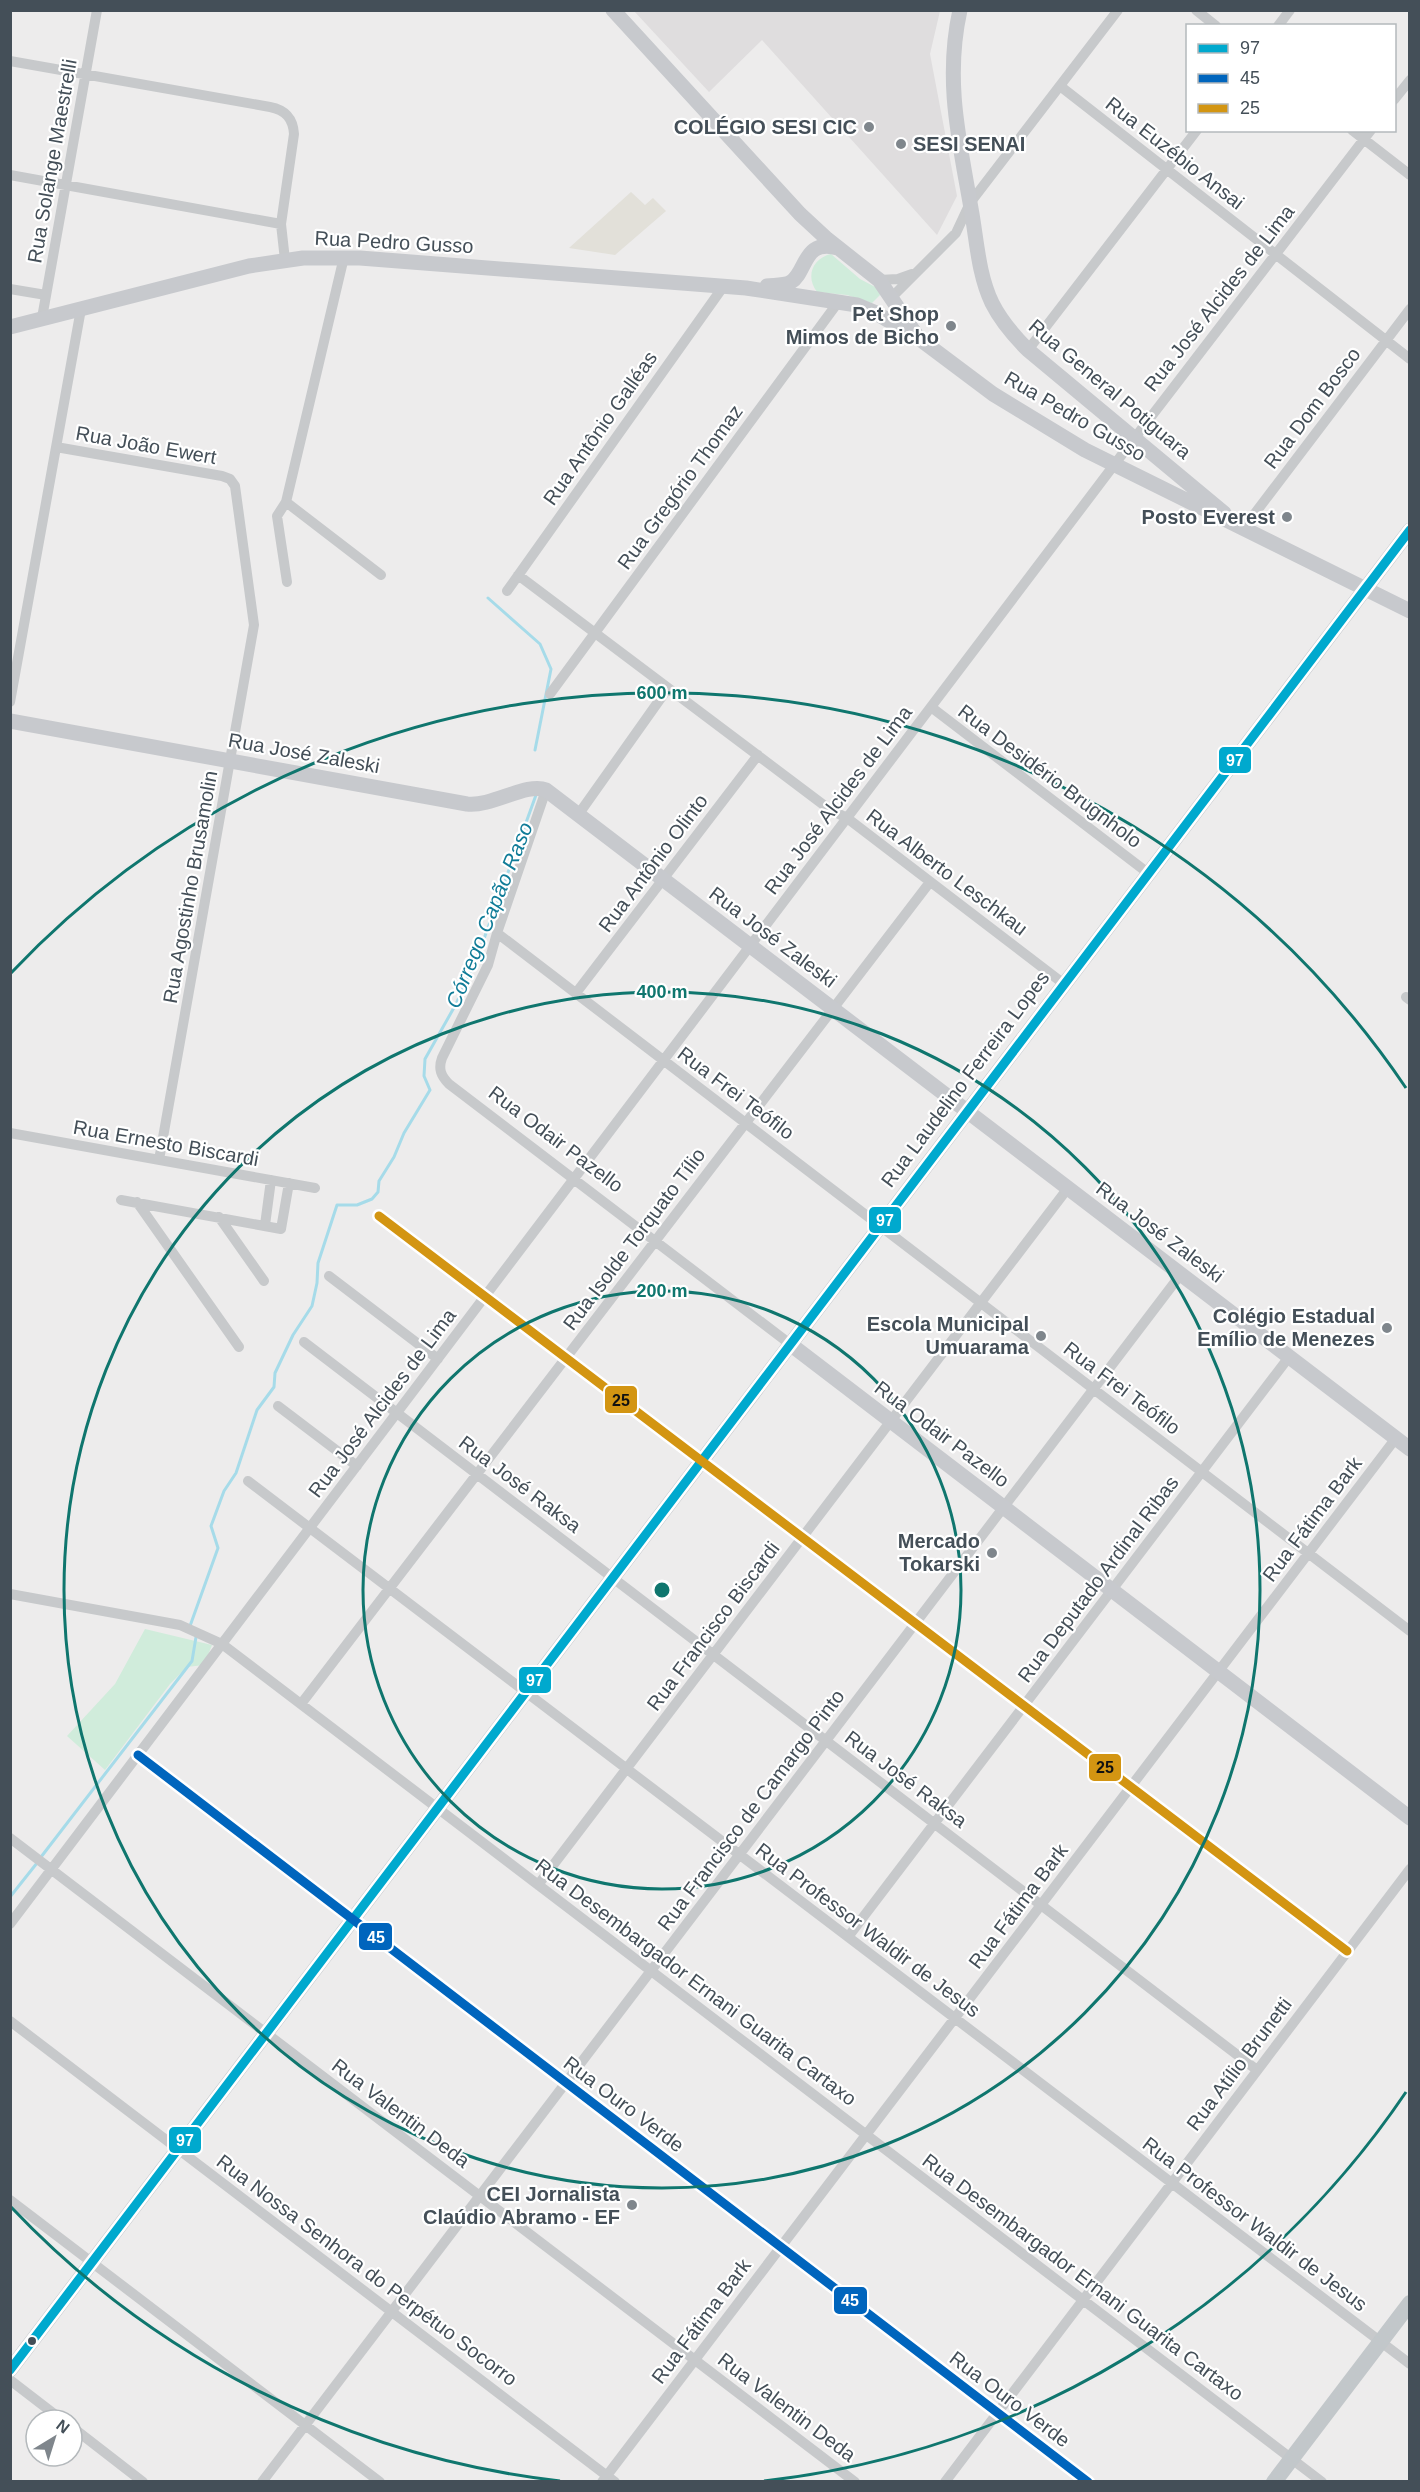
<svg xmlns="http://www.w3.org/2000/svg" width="1420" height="2492" font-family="Helvetica,sans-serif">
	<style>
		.commercial { fill: #e2e0d9 }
		.education { fill: #dfddde }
		.green { fill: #d0ecdb }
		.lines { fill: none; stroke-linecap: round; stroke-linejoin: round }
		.stream { stroke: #a6dbe9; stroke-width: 3 }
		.street { stroke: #c7c9cb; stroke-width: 10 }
		.secondary { stroke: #c7c9cd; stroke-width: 15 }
		.primary { stroke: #c2c7ca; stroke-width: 16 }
		.bus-1-casing { stroke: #fff; stroke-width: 14 }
		.bus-2-casing { stroke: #fff; stroke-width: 14 }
		.bus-3-casing { stroke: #fff; stroke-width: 14 }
		.bus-1 { stroke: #00a9ce; stroke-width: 9 }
		.bus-2 { stroke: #0065bd; stroke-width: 9 }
		.bus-3 { stroke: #d39512; stroke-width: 9 }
		.ring { fill: none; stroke: #0f766e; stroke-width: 3 }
		.poi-dot { fill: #7f868c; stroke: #fff; stroke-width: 2 }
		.bus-dot { fill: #444f58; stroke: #fff; stroke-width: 2 }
		.labels { text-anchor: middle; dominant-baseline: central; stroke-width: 4.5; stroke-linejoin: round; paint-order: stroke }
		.poi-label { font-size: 20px; font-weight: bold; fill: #444f58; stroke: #fff; text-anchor: end }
		.street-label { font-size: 20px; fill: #444f58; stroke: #fff }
		.water-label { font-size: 21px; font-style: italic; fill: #107c98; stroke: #fff }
		.centre { fill: #0f766e; stroke: #fff; stroke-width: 3 }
		.ring-label { font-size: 18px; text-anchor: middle; font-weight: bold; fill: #0f766e; stroke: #fff; stroke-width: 4.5; stroke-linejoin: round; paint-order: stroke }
		.line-badge { stroke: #fff; stroke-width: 2 }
		.badge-label { font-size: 16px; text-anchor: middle; font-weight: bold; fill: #fff }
		.pale-badge-label { font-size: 16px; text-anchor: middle; font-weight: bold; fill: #111 }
	</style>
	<rect width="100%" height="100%" fill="#edecec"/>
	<path class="commercial" d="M631,192L645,205L653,198L666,211L615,255L569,248Z"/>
	<path class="education" d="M634,11H940L930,54L957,196L937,235L762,40L709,92Z"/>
	<path class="green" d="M831,254L860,279L879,289L880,295L872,303L847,295L817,292C805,276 813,258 831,254Z
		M145,1629L212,1645L204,1665L187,1667L170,1684L105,1770L67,1736L115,1684Z"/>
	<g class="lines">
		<path class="stream" d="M488,598L540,644L551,669L535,750
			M190,1626L218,1548L211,1526L224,1491L236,1473L257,1410L274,1387L275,1373L293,1335L312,1306L317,1283L318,1263L337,1205H357L372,1199L378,1192L379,1181L394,1157L404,1133L430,1090L424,1076L425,1059L456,1004L481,947L536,795
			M41,1857L192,1661L196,1637
			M10,1897L37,1863"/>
		<path class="street" d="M1196,10L1216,26
			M1278,26L1290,10
			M10,61L270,107C286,110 293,119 294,134L281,224L285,260
			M1060,86L1410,359
			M1394,100L1410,80
			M1352,130L1410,175
			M10,175L281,224
			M879,280L898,279L912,274
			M10,289L46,295
			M891,298L956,233L970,203L1118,10
			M42,318L97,10
			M1028,350L1197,130
			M56,447L222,476L230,479L235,486L254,625L159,1160
			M286,502L381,575
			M1243,529L1410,309
			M518,575L829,809L847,818L1064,984
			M287,582L277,516L286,502L344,257
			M507,591L723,287
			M550,694L839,301
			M10,702L81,309
			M931,707L1148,873
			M546,790L497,933L488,965L442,1058C438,1069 441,1076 449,1084L790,1344
			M578,815L668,688
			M497,933L1410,1631
			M576,993L758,755
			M1406,997L1410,1000
			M10,1133L315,1188
			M121,1200L281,1229L289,1183
			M137,1202L239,1347
			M379,1216L1347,1951
			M219,1217L264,1281
			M265,1225L271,1180
			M329,1276L438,1359
			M304,1342L1257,2070
			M278,1406L357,1466
			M248,1481L1410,2364
			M10,1594L180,1625L222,1644L1322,2482
			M301,1704L930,882
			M138,1755L1088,2482
			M10,1838L855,2482
			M538,1885L1068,1188
			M10,1924L1114,465L1371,130
			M848,1937L1289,1357
			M10,2021L615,2482
			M10,2200L380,2482
			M10,2380L62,2420
			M72,2427L143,2482
			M262,2482L1181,1274
			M602,2482L1396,1438
			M945,2482L1410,1869"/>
		<path class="secondary" d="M613,10L800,214L827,239L879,280L917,336
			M960,10C944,82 960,143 972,214C977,244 979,276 992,303C1001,321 1014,336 1028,350L1224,513
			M767,286C774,285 784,286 791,282C807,272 803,238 838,248
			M10,327L249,266L303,258H360L746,288L857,305L876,313L921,340L993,394L1085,450L1410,611
			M10,721L467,804C492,807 527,782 546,790L1410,1449
			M790,1344L1410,1818
			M10,2370L1410,530"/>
		<path class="primary" d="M1274,2482L1410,2303"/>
		<g class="bus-1-casing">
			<path id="bus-1" d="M10,2370L1410,530"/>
		</g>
		<g class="bus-2-casing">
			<path id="bus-2" d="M138,1755L1088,2482"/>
		</g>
		<g class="bus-3-casing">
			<path id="bus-3" d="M379,1216L1347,1951"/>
		</g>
		<use href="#bus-1" class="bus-1"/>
		<use href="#bus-2" class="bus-2"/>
		<use href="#bus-3" class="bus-3"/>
	</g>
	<g class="ring">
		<circle cx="662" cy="1590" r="299"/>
		<circle cx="662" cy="1590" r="598"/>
		<path d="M1406 2092A897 897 0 0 1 764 2481M560 2481A897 897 0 0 1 11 2207M11 973A897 897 0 0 1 1406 1088"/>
	</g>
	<g class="poi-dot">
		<circle cx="869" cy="127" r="6"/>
		<circle cx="901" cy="144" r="6"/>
		<circle cx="951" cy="326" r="6"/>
		<circle cx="1287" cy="517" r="6"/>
		<circle cx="1387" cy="1328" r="6"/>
		<circle cx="1041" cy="1336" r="6"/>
		<circle cx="992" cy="1553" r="6"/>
		<circle cx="632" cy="2205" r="6"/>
	</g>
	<circle class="bus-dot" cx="32" cy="2341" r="5"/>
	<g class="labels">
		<g class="poi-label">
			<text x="857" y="127">COLÉGIO SESI CIC</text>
			<text x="913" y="144" text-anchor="start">SESI SENAI</text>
			<text x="939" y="314">Pet Shop<tspan x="939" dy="23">Mimos de Bicho</tspan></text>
			<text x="1275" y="517">Posto Everest</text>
			<text x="1375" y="1316">Colégio Estadual<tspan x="1375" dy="23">Emílio de Menezes</tspan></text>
			<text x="1029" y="1324">Escola Municipal<tspan x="1029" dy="23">Umuarama</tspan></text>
			<text x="980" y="1541">Mercado<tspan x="980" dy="23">Tokarski</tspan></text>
			<text x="620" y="2194">CEI Jornalista<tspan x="620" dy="23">Claúdio Abramo - EF</tspan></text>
		</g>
		<g class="street-label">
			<text transform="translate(1175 153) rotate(38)">Rua Euzébio Ansai</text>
			<text transform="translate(52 161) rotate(-80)">Rua Solange Maestrelli</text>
			<text transform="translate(394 242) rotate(3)">Rua Pedro Gusso</text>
			<text transform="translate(1219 298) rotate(-52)">Rua José Alcides de Lima</text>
			<text transform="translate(1110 389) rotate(40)">Rua General Potiguara</text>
			<text transform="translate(1312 408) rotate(-53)">Rua Dom Bosco</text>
			<text transform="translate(1075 416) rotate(30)">Rua Pedro Gusso</text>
			<text transform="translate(600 428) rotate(-55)">Rua Antônio Galléas</text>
			<text transform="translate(146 445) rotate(10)">Rua João Ewert</text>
			<text transform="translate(680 487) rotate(-54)">Rua Gregório Thomaz</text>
			<text transform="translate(304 753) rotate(10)">Rua José Zaleski</text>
			<text transform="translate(1050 776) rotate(37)">Rua Desidério Brugnholo</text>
			<text transform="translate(838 800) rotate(-53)">Rua José Alcides de Lima</text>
			<text transform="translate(653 863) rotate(-53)">Rua Antônio Olinto</text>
			<text transform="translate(947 872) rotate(37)">Rua Alberto Leschkau</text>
			<text transform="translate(190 887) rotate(-80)">Rua Agostinho Brusamolin</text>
			<text transform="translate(773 937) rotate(37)">Rua José Zaleski</text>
			<text transform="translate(965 1079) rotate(-53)">Rua Laudelino Ferreira Lopes</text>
			<text transform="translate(736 1093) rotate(37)">Rua Frei Teófilo</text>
			<text transform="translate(556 1139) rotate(37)">Rua Odair Pazello</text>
			<text transform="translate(166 1143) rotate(10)">Rua Ernesto Biscardi</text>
			<text transform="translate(1160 1232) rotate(37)">Rua José Zaleski</text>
			<text transform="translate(634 1239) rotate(-53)">Rua Isolde Torquato Tílio</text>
			<text transform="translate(1122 1388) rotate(37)">Rua Frei Teófilo</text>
			<text transform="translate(382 1403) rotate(-53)">Rua José Alcides de Lima</text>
			<text transform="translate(942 1434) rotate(37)">Rua Odair Pazello</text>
			<text transform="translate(520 1484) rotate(37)">Rua José Raksa</text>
			<text transform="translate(1312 1519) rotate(-53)">Rua Fátima Bark</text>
			<text transform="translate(1098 1579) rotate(-53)">Rua Deputado Ardinal Ribas</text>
			<text transform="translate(713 1626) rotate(-53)">Rua Francisco Biscardi</text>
			<text transform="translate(906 1779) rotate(37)">Rua José Raksa</text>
			<text transform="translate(751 1810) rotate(-53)">Rua Francisco de Camargo Pinto</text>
			<text transform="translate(1018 1906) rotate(-53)">Rua Fátima Bark</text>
			<text transform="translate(868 1930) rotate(37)">Rua Professor Waldir de Jesus</text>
			<text transform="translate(696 1982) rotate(37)">Rua Desembargador Ernani Guarita Cartaxo</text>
			<text transform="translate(1239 2064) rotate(-53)">Rua Atílio Brunetti</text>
			<text transform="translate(624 2104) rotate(37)">Rua Ouro Verde</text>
			<text transform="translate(401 2113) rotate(37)">Rua Valentin Deda</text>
			<text transform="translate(1255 2224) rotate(37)">Rua Professor Waldir de Jesus</text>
			<text transform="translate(367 2270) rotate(37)">Rua Nossa Senhora do Perpétuo Socorro</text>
			<text transform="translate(1083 2277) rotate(37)">Rua Desembargador Ernani Guarita Cartaxo</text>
			<text transform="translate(701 2321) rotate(-53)">Rua Fátima Bark</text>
			<text transform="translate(1010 2399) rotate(37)">Rua Ouro Verde</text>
			<text transform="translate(787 2407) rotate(37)">Rua Valentin Deda</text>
		</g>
		<g class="water-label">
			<text transform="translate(489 915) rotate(-68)">Córrego Capão Raso</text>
		</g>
	</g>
	<circle cx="662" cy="1590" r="9" class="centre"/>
	<g class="ring-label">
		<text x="662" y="699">600 m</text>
		<text x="662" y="998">400 m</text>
		<text x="662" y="1297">200 m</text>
	</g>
	<g class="line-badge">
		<rect x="1218" y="746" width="34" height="28" rx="6" fill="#00a9ce"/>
		<rect x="868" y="1206" width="34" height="28" rx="6" fill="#00a9ce"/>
		<rect x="604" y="1385" width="34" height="29" rx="6" fill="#d39512"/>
		<rect x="518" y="1666" width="34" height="28" rx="6" fill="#00a9ce"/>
		<rect x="1088" y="1753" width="34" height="29" rx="6" fill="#d39512"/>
		<rect x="358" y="1922" width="35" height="29" rx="6" fill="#0065bd"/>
		<rect x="168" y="2126" width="34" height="28" rx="6" fill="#00a9ce"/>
		<rect x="833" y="2286" width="35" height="29" rx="6" fill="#0065bd"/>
	</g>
	<g class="badge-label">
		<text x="1235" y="766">97</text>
		<text x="885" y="1226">97</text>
		<text x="535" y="1686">97</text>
		<text x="376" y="1943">45</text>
		<text x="185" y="2146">97</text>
		<text x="850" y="2306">45</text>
	</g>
	<g class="pale-badge-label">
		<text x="621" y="1406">25</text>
		<text x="1105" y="1773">25</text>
	</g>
	<rect width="1420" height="2492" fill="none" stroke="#444f58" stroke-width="24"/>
	<rect x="1186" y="24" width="210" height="108" fill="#ffffff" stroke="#b4b9bc" stroke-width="1.5"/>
	<rect x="1198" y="44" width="30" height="9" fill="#00a9ce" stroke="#b4b9bc" stroke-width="1.5"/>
	<text x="1240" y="54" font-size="18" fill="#444f58">97</text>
	<rect x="1198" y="74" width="30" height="9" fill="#0065bd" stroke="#b4b9bc" stroke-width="1.5"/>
	<text x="1240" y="84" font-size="18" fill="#444f58">45</text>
	<rect x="1198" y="104" width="30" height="9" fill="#d39512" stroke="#b4b9bc" stroke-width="1.5"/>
	<text x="1240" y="114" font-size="18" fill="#444f58">25</text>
	<g transform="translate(54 2438) rotate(38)"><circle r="28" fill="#ffffff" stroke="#b4b9bc" stroke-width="1.5"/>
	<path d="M0-4.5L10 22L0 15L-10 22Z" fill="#7f868c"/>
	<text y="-9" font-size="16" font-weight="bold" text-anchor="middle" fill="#444f58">N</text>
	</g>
</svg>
